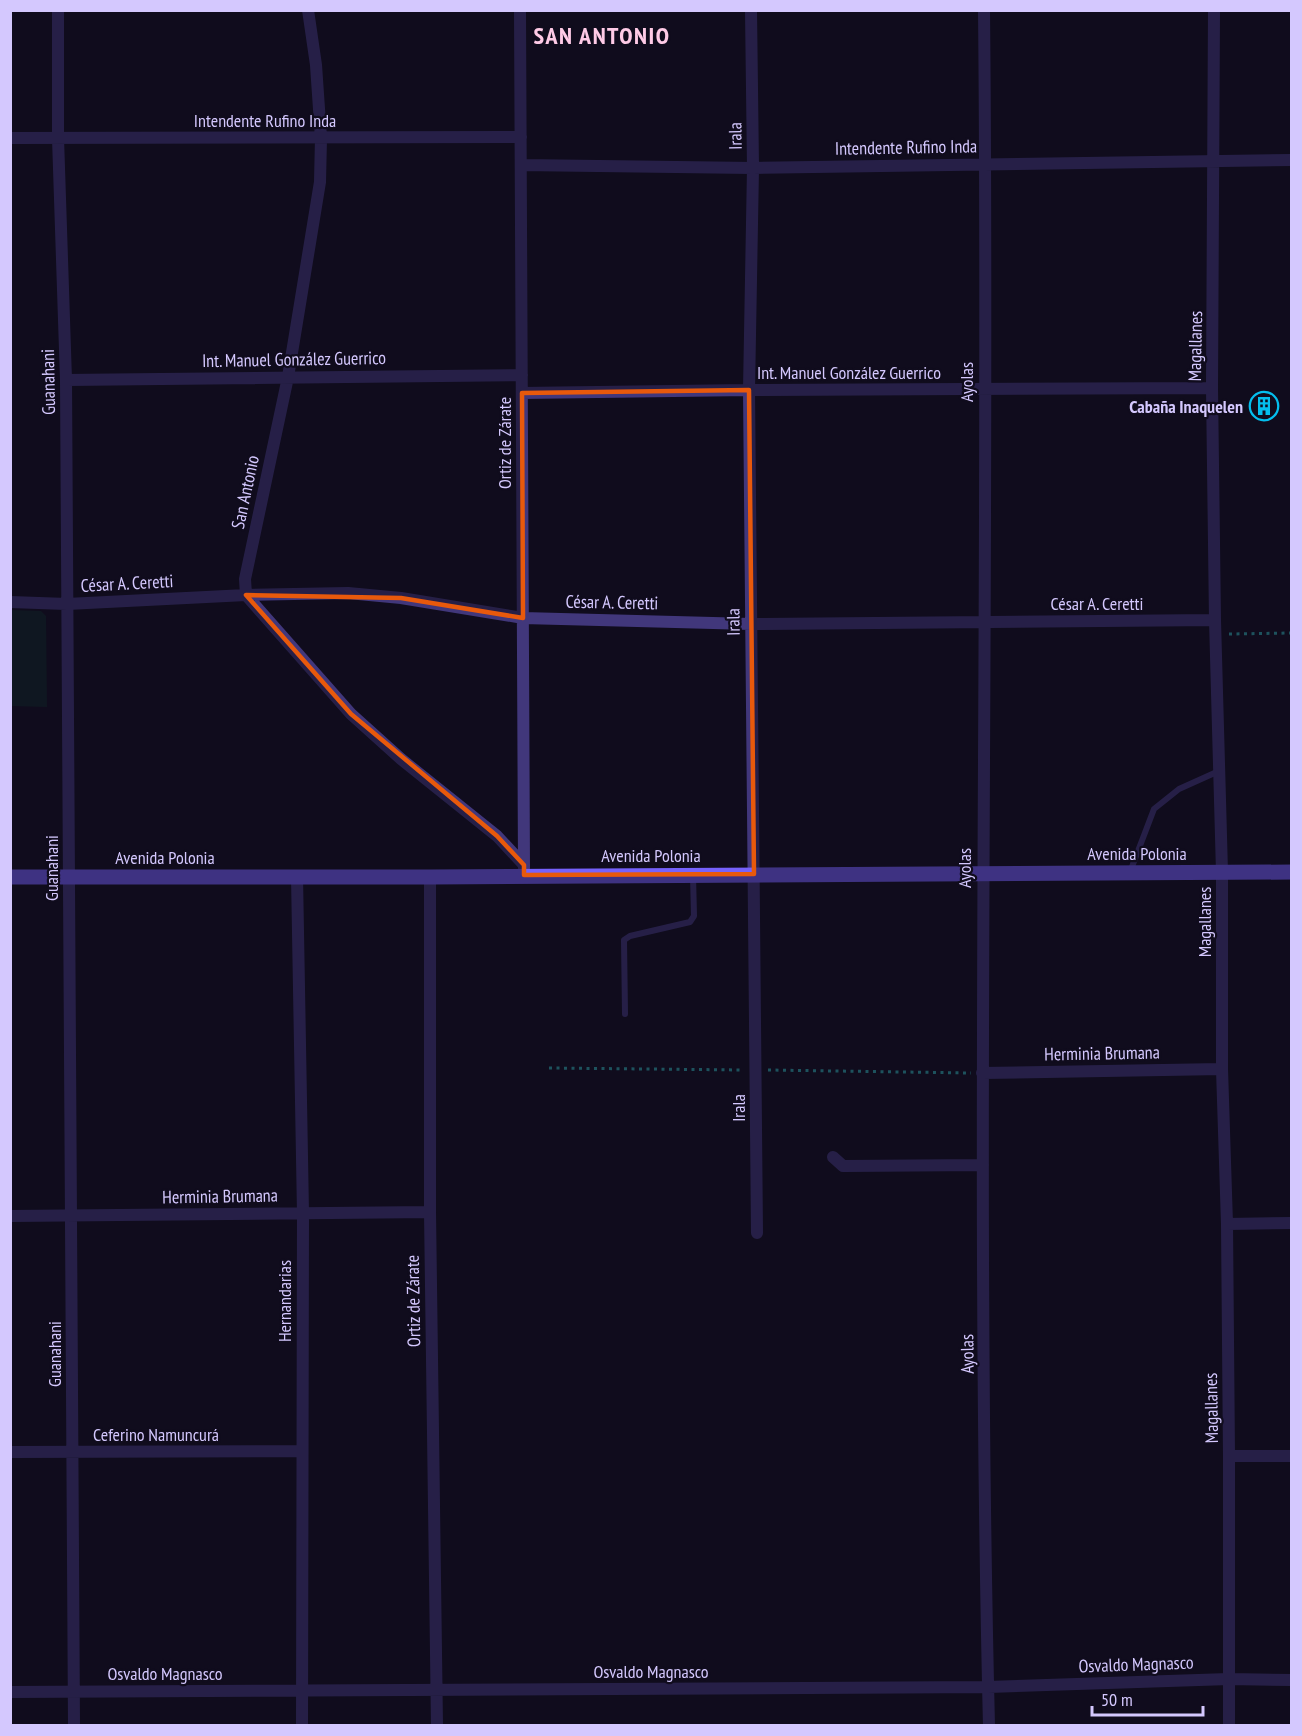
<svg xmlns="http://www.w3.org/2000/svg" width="1302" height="1736" font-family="'PT Sans Narrow',sans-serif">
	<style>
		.green { fill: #0f2526 }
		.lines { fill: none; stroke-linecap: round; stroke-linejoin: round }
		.path { stroke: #2ea6ac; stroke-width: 3; stroke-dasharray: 3 4.5; stroke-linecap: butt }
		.lane { stroke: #41377b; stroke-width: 6 }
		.street { stroke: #41377b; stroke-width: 12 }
		.secondary { stroke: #7661fc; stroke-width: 15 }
		.marked { fill: none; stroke: #e8590c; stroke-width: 4.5; stroke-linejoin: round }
		.labels { text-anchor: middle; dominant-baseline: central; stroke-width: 4.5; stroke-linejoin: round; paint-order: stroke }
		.street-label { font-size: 18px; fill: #d4c8fe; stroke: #100c1d }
		.poi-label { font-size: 18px; font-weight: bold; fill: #d4c8fe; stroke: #100c1d; text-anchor: end }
		.district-label { font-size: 24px; font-weight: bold; letter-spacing: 1.5px; fill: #fecae6; stroke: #100c1d }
	</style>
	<rect width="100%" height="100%" fill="#100c1d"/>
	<path class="green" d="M11,610L41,611L46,616L47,707L11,706Z"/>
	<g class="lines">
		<path class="path" d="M1229,634L1292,633
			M549,1068L743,1070
			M768,1070L971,1073"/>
		<path class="lane" d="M1130,872L1154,809L1179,789L1219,771
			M625,1014L624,940L630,936L690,922L694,916L693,875"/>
		<path class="street" d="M58,10V138L66,380L74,1726
			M308,10L316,65L321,138L320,182L288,377L245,579L246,595L351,714L401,759L497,836L524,865
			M520,10L524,868
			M751,10L753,168L749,390L757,1233
			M984,10C990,582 975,1154 989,1726
			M1214,10L1212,388L1215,620L1222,872V1069L1227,1224L1229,1456V1726
			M10,138L521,137
			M521,165L753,168L1292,160
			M66,380L522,375
			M522,393L749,390L1212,388
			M10,602L67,604L246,595L348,593L401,598L523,618L751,624L1215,620
			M297,876L303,1213L302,1726
			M430,877V1212L437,1726
			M982,1073L1222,1069
			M833,1157L843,1166L983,1165
			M10,1216L430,1212
			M1227,1224L1292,1223
			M10,1452L301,1451
			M1229,1456H1292
			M10,1692L988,1687L1229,1679L1292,1680"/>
		<path class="secondary" d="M10,877H430L1292,872"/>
	</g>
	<path d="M0 0H1302V1736H0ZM749,390L754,874L524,875V865L497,836L351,714L246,595L401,598L523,618L522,393Z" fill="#100c1d" fill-opacity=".55" fill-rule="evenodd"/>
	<path class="marked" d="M749,390L754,874L524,875V865L497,836L351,714L246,595L401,598L523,618L522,393Z"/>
	<defs>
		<g id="building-ring" transform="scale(1.5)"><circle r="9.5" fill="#100c1d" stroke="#04beee" stroke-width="1.5"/><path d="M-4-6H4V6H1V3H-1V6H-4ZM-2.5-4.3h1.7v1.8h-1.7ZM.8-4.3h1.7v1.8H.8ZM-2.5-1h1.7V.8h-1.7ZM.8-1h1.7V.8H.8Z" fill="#04beee"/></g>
	</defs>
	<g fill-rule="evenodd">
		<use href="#building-ring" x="1264" y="406"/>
	</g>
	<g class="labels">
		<g class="street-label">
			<text x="265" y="120">Intendente Rufino Inda</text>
			<text transform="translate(735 136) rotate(-91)">Irala</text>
			<text transform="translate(906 147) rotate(-1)">Intendente Rufino Inda</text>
			<text transform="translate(1195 346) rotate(-89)">Magallanes</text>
			<text transform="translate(294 359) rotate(-1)">Int. Manuel González Guerrico</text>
			<text x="849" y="372">Int. Manuel González Guerrico</text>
			<text transform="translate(48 382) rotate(-91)">Guanahani</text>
			<text transform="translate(966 382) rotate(-90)">Ayolas</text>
			<text transform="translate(504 443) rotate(-90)">Ortiz de Zárate</text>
			<text transform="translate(245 492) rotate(-78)">San Antonio</text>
			<text transform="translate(127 583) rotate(-3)">César A. Ceretti</text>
			<text transform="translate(612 602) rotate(1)">César A. Ceretti</text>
			<text x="1097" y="603">César A. Ceretti</text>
			<text transform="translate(733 622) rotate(-91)">Irala</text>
			<text x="1137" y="853">Avenida Polonia</text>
			<text x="651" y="855">Avenida Polonia</text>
			<text x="165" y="857">Avenida Polonia</text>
			<text transform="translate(51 868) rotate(-90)">Guanahani</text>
			<text transform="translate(964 868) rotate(-90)">Ayolas</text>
			<text transform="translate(1204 922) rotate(-90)">Magallanes</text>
			<text transform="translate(1102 1053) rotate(-1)">Herminia Brumana</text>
			<text transform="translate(738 1108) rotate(-90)">Irala</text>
			<text transform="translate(220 1196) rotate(-1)">Herminia Brumana</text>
			<text transform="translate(284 1301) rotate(-90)">Hernandarias</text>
			<text transform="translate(413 1301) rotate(-91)">Ortiz de Zárate</text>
			<text transform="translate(54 1354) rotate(-90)">Guanahani</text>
			<text transform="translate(967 1354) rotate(-91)">Ayolas</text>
			<text transform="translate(1211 1408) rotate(-91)">Magallanes</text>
			<text x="156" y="1434">Ceferino Namuncurá</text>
			<text transform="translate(1136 1664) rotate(-2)">Osvaldo Magnasco</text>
			<text x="651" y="1671">Osvaldo Magnasco</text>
			<text x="165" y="1673">Osvaldo Magnasco</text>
		</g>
		<g class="poi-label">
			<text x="1243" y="406">Cabaña Inaquelen</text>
		</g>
		<g class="district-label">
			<text x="602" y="35">SAN ANTONIO</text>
		</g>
	</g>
	<rect width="1302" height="1736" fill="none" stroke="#d4c8fe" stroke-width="24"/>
	<path d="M1092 1706v9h111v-9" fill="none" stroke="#d4c8fe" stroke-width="3"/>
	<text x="1101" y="1706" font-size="18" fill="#d4c8fe" stroke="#100c1d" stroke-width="4.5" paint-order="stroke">50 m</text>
</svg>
